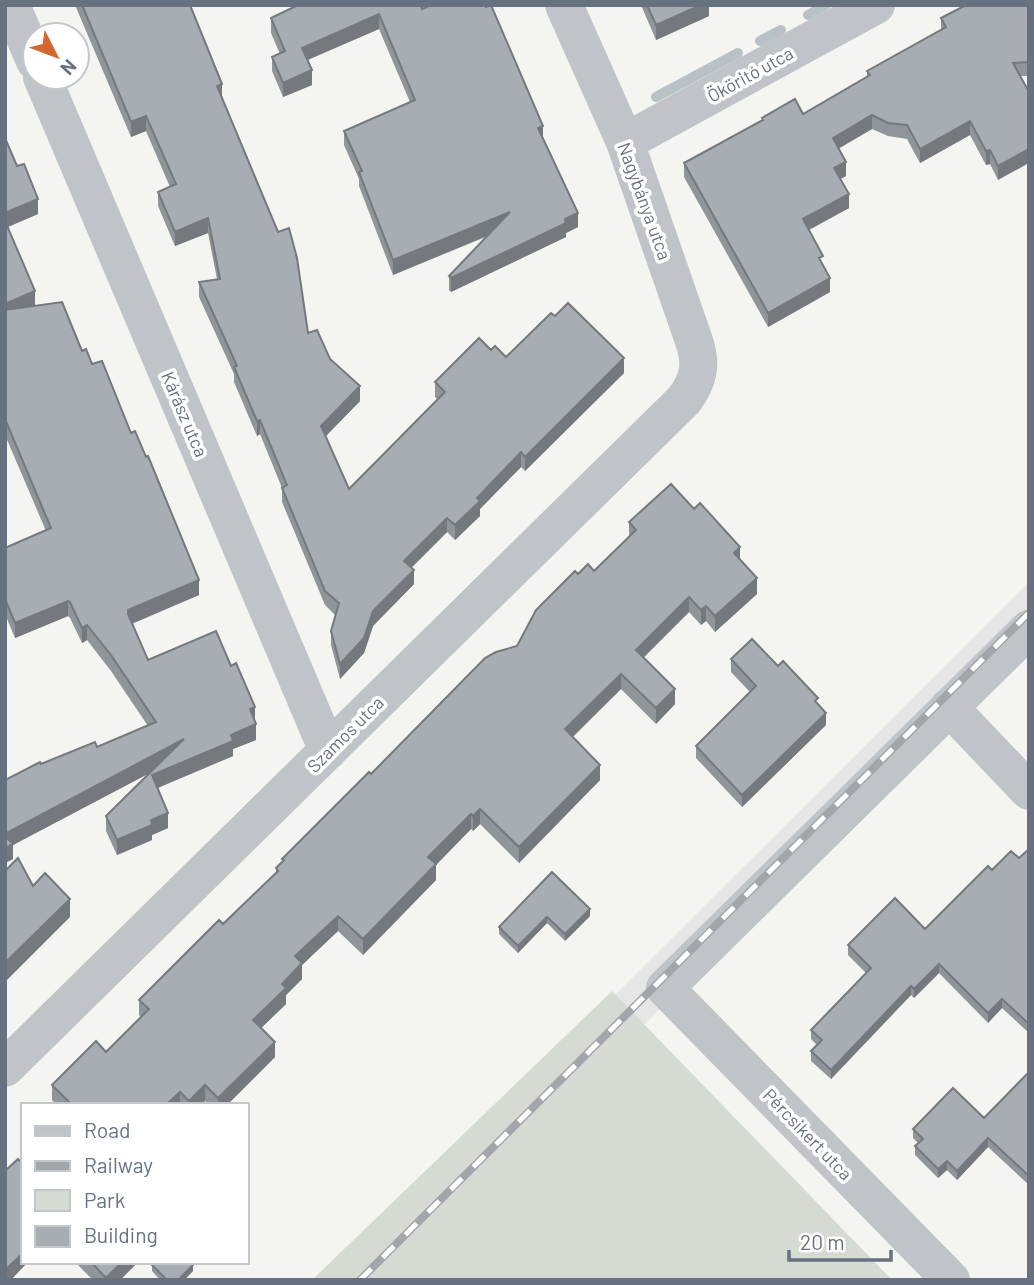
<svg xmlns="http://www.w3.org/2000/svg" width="1034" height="1285" font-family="Barlow,sans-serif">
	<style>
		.built { fill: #e5e6e5 }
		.green { fill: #d5dbd3 }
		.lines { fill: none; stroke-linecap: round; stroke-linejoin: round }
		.stream { stroke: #b8c1c6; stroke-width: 10 }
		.street { stroke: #c0c3c7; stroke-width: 38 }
		.rail-casing { stroke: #a2a6ab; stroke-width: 8 }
		.rail { stroke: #fff; stroke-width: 5; stroke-dasharray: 16; stroke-linecap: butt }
		.wall { fill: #90959a }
		.shaded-wall { fill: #75797d }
		.building { fill: #a7adb3; stroke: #75797d; stroke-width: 2 }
		.labels { text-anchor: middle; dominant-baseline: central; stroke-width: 7; stroke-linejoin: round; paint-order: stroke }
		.street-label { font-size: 18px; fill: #667280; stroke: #fff }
	</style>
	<rect width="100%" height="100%" fill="#f4f5f1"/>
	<path class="built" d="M1029,582V641L643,1026L614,996Z"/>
	<path class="green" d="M612,991L892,1280H312Z"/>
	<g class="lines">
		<path class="stream" d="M808,15L826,5
			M760,41L781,30
			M656,97L738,53"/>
		<path class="street" d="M11,5L35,61
			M42,77L328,751
			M625,142L876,5
			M949,707L1029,791
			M5,1068L684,400C699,380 702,364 694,341L625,142L564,5
			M951,1280L665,988L1029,629"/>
		<g class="rail-casing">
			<path id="rail" d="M360,1280L1029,613"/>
		</g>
		<use href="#rail" class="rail"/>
	</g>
	<path class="wall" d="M75,5H190L222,98L308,333L330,359L360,401L326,436L349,489L437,399L435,397V382L491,350L506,357L624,373L525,471L521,467L480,509V516L455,540L447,532L411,568L414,584L373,626L364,653L340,679L331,645V631L335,615L325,605L282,502V488L260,434L257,436L234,382V374L199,297V282L217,279L208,233L175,246L158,206V192L170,187L146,131L131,137Z
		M641,5H709V16L656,40Z
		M1029,5V76H1021L998,180L990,164L986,165L970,135L920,163L907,139L888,136L872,129L838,148L846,176L840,179L849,208L809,230L823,266L830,292L768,327L684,177V163L762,120V118L803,114L867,76V71L941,30V18Z
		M422,9L543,140L578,227L566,233V237L451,292L449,290V276L488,236L393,275L359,186V179L344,145V131L410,102L379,29L308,60L312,85L283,97L272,71V57L280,54L271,33V18Z
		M5,138L38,214L8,227L35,306L82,351L92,364L199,595L132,624L148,660L255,720L256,740L233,749V756L158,788L168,828L152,835V840L117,855L106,831V816L151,772L13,845V859L5,863V780L41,764L97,747L148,726L111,671L87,640L82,643L70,618L68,616L15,638L5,614V548L46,531L5,435Z
		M629,522L740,560L757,594L715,632L706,621L701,625L689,612L644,657L675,704L656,724L621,689L573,737L600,780L519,863L480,824L473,831L471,829L436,865V880L363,955L338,931L302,965V979L286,995V1004L261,1028L275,1057L227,1105H210L205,1101L201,1105H57L52,1100V1085L106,1052L141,1017L139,1015V1000L223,924L276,873V868L282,862V859L371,774L517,646L578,574L594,571L629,537Z
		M731,659L818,705L826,725L742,807L696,758V746L750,692L731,672Z
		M1029,849V1033L1002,1008L988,1023L939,973L914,998L911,995L831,1079L811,1061V1051L817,1045L811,1039V1030L866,973L848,955V945L925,929L992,870L1019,858Z
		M552,872L590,916L565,941L547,923L518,953L499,934V927Z
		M1029,1072V1185L988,1147L957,1180L947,1170L938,1178L915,1155V1146L918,1143L913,1138V1129L984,1118Z
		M75,1262H138L120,1280H93Z
		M152,1265L193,1271L184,1280H160L152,1271Z"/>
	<path class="shaded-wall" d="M701,5H709V16L656,40V25Z
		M379,14V29L302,62V48Z
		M312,70V85L283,97V83Z
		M222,84V98L217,86Z
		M872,115V129L833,152V138Z
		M146,116V131L131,137V122Z
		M970,121V135L920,163V149Z
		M543,126V141L538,128Z
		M1029,149V163L998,180V166Z
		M990,150V164L986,165V151Z
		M846,162V176L834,182V168Z
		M849,194V208L803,233V219Z
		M38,199V214L5,228V213Z
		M510,212V226L393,275V260Z
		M578,213V227L566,233V237L451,292V278Z
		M208,218V233L175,246V232Z
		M830,278V292L768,327V313Z
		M35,291V306L5,319V304Z
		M624,358V373L525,471V457Z
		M360,386V401L321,441V426Z
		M260,420V434L257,436V421Z
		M521,452V467L480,509V516L455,540V525L477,498Z
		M447,518V532L404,575V561Z
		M740,547V563L734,553Z
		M414,570V584L373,626L364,653L340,679V664L373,611Z
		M757,578V594L715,632V616Z
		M199,580V595L128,625V610Z
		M689,597V612L636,665V650Z
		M68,601V616L15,638V623Z
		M706,606V621L701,625V610Z
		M87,625V640L82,643V628Z
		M621,674V689L565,744V729Z
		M675,689V704L656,724V708Z
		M255,707V722L250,709Z
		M826,713V725L742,807V795Z
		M256,724V740L233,749V756L152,790V775L231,735Z
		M184,739V755L13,845V859L5,863V834Z
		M600,765V780L519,863V847Z
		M480,809V824L473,831V816Z
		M168,813V828L152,835V840L117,855V840L151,820Z
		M471,814V829L436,865V880L363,955V939L428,857Z
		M70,899V917L5,982V963Z
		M590,909V916L565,941V934Z
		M338,916V931L302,965V979L286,995V1004L253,1036V1020L282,984L295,956Z
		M547,917V923L518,953V946Z
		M939,964V973L914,998V989Z
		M911,986V995L831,1079V1070Z
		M1002,999V1008L988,1023V1013Z
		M275,1042V1057L227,1105H218V1098Z
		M205,1085V1101L201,1105H189V1101Z
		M180,1092V1105H166Z
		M988,1138V1147L957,1180V1171Z
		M947,1161V1170L938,1178V1169Z
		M23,1253V1262H28L11,1280H5V1270Z
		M122,1262H138L120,1280H106V1278Z
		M193,1265V1271L184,1280H178Z"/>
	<path class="building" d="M82,5H190L222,84L217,86L278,232L289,228L297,258L308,333L317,330L330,359L360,386L321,426L349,489L445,392L435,382L479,338L491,350L495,346L506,357L551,313L555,316L568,303L624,358L525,457L521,452L477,498L480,501L455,525L447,518L404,561L414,570L373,611L364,638L340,664L331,631L339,603L325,591L282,488L287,485L260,420L257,421L234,367L237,366L199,282L220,279L208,218L175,232L158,192L176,184L146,116L131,122Z
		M298,5H421L422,9L431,5H485L486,7L491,5L543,126L538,128L578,213L565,219L566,223L451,278L449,276L510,212L393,260L359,172L362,171L344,131L415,100L379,14L302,48L312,70L283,83L272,57L285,51L271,18Z
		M647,5H701L656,25Z
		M966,5H1029V62L1013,63L1029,92V149L998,166L990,150L986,151L970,121L920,149L907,125L888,123L872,115L833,138L846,162L834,168L849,194L803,219L823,256L819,258L830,278L768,313L684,163L763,120L762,118L795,99L803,114L870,75L867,71L946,27L941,18Z
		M5,138L17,166L24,164L38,199L5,213Z
		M5,221L35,291L5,304Z
		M62,302L82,351L86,349L92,364L102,361L131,433L135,431L146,457L148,456L199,580L128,610V614L148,660L216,631L231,666L236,663L255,707L250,709L256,724L231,735L233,741L152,775L168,813L151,820L152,825L117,840L106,816L184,739L5,834V780L40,762L41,764L95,742L97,747L156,722L111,655L87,625L82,628L70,602L68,601L15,623L5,599V548L51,528L5,419V310Z
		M671,484L694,509L700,503L740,547L734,553L757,578L715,616L706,606L701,610L689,597L636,650L675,689L656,708L621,674L565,729L600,765L519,847L480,809L473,816L471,814L428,857L436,864L363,939L338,916L295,956L302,963L282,984L286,988L253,1020L275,1042L218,1098L205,1085L189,1101L180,1092L166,1105H72L52,1085L96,1041L106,1052L149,1009L139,1000L219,920L223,924L278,871L276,868L284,860L282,859L369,772L371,774L485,658L496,652L517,646L536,610L575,571L578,574L588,564L594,571L636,530L629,522Z
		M752,639L778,666L783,661L818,698L815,701L826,713L742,795L696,746L756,686L731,659Z
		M5,836L13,844L5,848Z
		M1029,849V1024L1002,999L988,1013L939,964L914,989L911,986L831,1070L811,1051L822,1040L811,1030L871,968L848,945L895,898L925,929L988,866L992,870L1011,851L1019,858Z
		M18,858L33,886L45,873L70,899L5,963V871Z
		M552,872L590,909L565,934L547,917L518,946L499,927Z
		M1029,1072V1176L988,1138L957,1171L947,1161L938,1169L915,1146L923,1139L913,1129L953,1088L984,1118Z
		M18,1159L23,1164V1253L5,1270V1171Z
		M91,1262H122L106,1278Z
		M155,1262H190L193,1265L178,1280H167L152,1265Z"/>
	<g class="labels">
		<g class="street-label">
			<text transform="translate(750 74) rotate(-29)">Ököritó utca</text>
			<text transform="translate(645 201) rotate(70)">Nagybánya utca</text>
			<text transform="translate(185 414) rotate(67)">Kárász utca</text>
			<text transform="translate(345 734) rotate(-45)">Szamos utca</text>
			<text transform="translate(808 1134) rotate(46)">Pércsikert utca</text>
		</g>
	</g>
	<rect width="1034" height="1285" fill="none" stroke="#667280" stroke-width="14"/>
	<rect x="21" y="1103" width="228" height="161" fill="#ffffff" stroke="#c2c7cc" stroke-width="2"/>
	<rect x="35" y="1126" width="35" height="10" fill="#c0c3c7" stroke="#c2c7cc" stroke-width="2"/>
	<text x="84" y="1138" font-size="21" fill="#667280">Road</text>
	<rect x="35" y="1161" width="35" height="10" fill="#a2a6ab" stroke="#c2c7cc" stroke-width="2"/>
	<text x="84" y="1173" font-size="21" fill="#667280">Railway</text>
	<rect x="35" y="1190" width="35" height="21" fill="#d5dbd3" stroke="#c2c7cc" stroke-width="2"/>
	<text x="84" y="1208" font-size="21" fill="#667280">Park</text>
	<rect x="35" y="1226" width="35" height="21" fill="#a7adb3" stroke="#c2c7cc" stroke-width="2"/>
	<text x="84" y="1243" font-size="21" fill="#667280">Building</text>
	<g transform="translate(56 56) rotate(132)"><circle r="33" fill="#ffffff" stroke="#c2c7cc" stroke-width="2"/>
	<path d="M0-5L12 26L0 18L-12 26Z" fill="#d36732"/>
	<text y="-10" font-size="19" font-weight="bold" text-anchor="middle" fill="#667280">N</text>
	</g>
	<path d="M789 1250v10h102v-10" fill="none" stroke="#667280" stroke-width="3.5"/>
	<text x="800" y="1250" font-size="21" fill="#667280" stroke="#ffffff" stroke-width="5" paint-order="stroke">20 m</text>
</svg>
